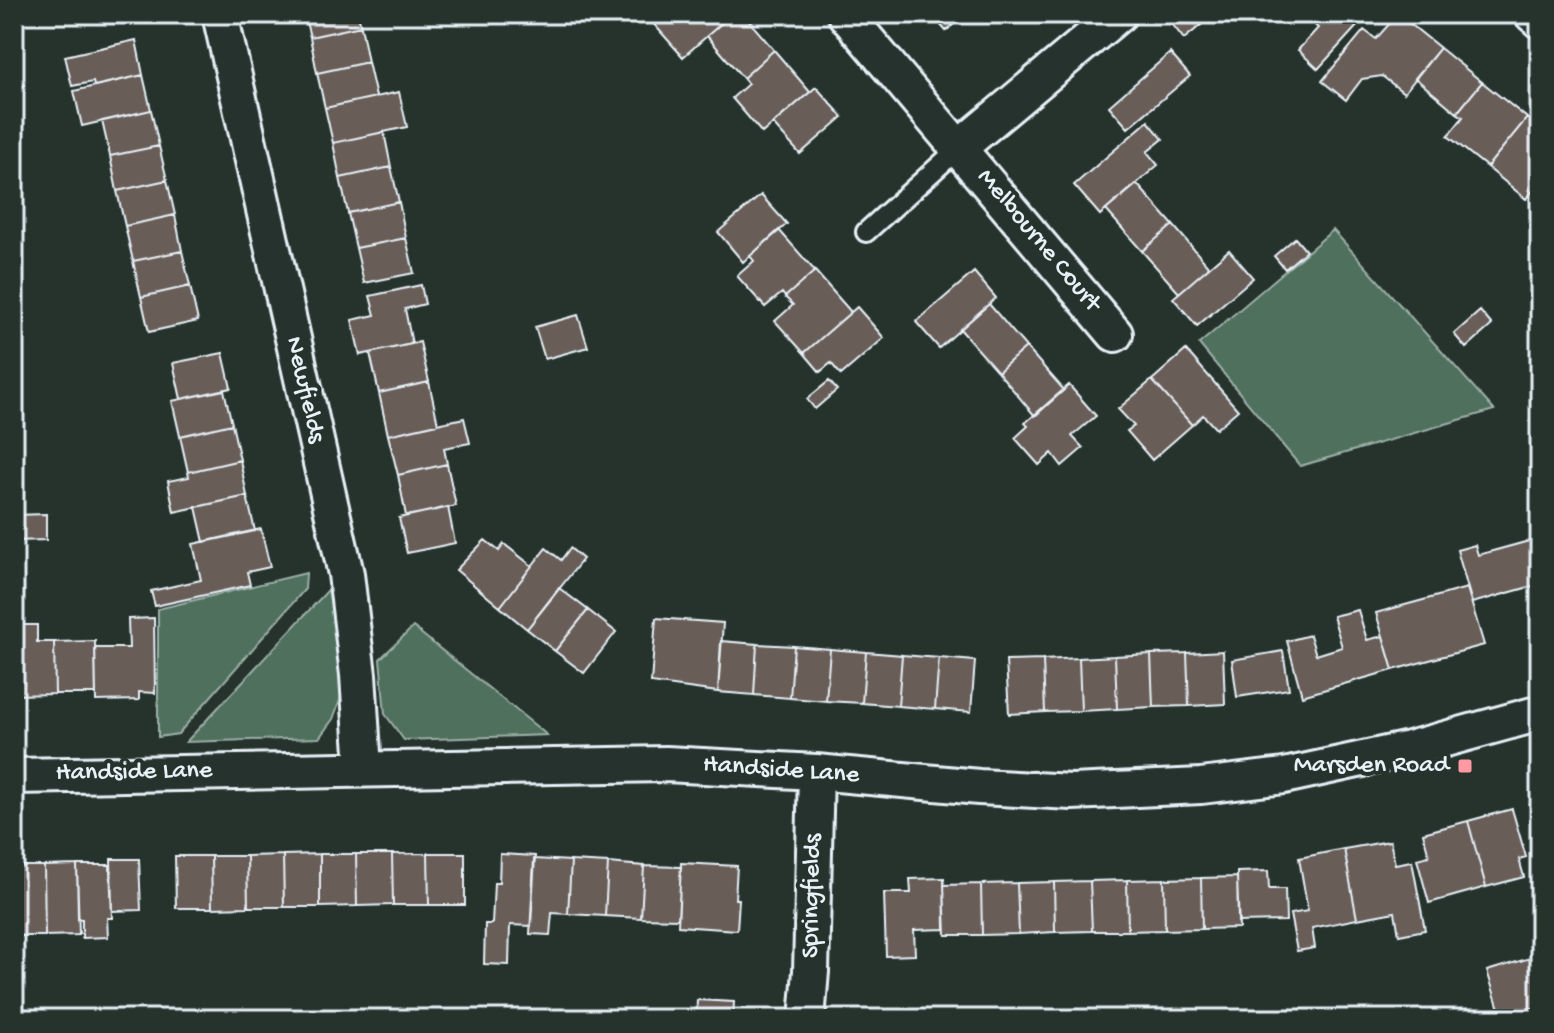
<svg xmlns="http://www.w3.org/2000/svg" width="1554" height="1033" font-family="'Gochi Hand',sans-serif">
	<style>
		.green { fill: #4f705b; stroke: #9cb0aa; stroke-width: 2 }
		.building { fill: #695d58; stroke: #e8f1f8; stroke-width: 2 }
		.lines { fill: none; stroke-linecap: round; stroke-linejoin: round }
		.lane-casing { stroke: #e8f1f8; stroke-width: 24 }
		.street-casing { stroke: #e8f1f8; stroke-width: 40 }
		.lane { stroke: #26332d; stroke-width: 18 }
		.street { stroke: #26332d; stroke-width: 34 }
		.poi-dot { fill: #ff9aa2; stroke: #26332d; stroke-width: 3 }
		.labels { text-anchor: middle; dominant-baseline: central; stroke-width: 8; stroke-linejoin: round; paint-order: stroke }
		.street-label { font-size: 26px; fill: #e8f1f8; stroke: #26332d }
		.poi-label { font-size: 26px; fill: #e8f1f8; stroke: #26332d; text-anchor: end }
	</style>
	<rect width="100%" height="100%" fill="#26332d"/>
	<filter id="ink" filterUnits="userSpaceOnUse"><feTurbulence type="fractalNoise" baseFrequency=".0125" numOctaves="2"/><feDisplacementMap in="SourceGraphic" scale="16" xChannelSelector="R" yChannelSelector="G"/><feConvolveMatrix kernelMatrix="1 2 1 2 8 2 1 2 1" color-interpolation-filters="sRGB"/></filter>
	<g filter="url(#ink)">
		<path class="green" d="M1333,230L1494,410L1300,466L1199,344Z
			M306,573L305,589L178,734L158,737V609Z
			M329,589L343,692L333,719L319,738L186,742Z
			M413,627L547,735L404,740L385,714L380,659Z"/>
		<path class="building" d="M304,14H358L361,26L310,37Z
			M662,14H732L683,57L652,22Z
			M732,14H743L774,50L743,78L707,36Z
			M931,14H965L946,31Z
			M1177,14H1204L1208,19L1184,39L1169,20Z
			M1303,14H1347L1359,24L1318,69L1298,50L1318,28Z
			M1398,14L1440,48L1404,93L1382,76L1362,79L1346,100L1322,81L1364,30L1376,39Z
			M361,26L368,62L317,73L310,37Z
			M136,40L143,75L94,86L93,82L72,86L65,56Z
			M1440,48L1482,82L1457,113L1415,78Z
			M774,50L810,92L762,133L732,98L748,84L743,78Z
			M1170,53L1190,76L1128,128L1109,106Z
			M368,62L376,97L325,108L317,73Z
			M143,75L151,110L82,126L74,91Z
			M1482,82L1527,118L1487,167L1448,136L1463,117L1457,113Z
			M816,87L843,117L800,154L773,124Z
			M399,92L407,127L333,143L325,108Z
			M151,110L159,146L110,156L102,121Z
			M1527,118L1540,129V182L1526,199L1487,167Z
			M1148,121L1163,139L1147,152L1158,165L1100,215L1074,185Z
			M384,132L391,167L340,178L333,143Z
			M159,146L167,180L117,191L110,156Z
			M391,167L399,202L348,213L340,178Z
			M167,180L175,215L125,226L117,191Z
			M1137,184L1173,225L1142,251L1106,210Z
			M761,195L787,224L743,262L718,232Z
			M399,202L406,238L356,248L348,213Z
			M175,215L182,251L133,261L125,226Z
			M1173,225L1209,267L1179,293L1142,251Z
			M779,230L815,271L785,297L782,293L765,307L737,276L754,261L750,256Z
			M406,238L414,273L364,283L356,248Z
			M1295,238L1306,251L1285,269L1274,256Z
			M1229,250L1253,278L1197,326L1173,298Z
			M182,251L190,286L141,297L133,261Z
			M815,271L851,312L804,353L775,321L793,305L785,297Z
			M974,272L996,298L939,348L916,322Z
			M421,285L425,304L405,309L412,344L360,355L352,320L375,315L370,296Z
			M190,286L198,321L149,332L141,297Z
			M989,304L1026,347L998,372L960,329Z
			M857,307L884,338L841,375L831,363L820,372L804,353Z
			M1480,311L1492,325L1466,348L1454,334Z
			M578,315L588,347L545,359L535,327Z
			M420,342L429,382L379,393L370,353Z
			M1026,347L1064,390L1035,416L998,372Z
			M1186,350L1238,410L1216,429L1203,415L1192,425L1152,380Z
			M223,353L231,388L181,399L173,363Z
			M1152,380L1192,425L1152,460L1127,431L1134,426L1118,409Z
			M829,381L837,390L815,409L807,399Z
			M429,382L438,424L388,435L379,393Z
			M1069,385L1096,416L1072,436L1083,448L1062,466L1052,453L1039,465L1015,438L1028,426L1025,423Z
			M224,390L232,424L180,436L172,401Z
			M464,418L470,443L444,448L447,464L398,475L388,435Z
			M232,424L240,460L188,472L180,436Z
			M240,460L247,496L174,512L168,481L189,477L188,472Z
			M447,464L456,506L406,516L398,475Z
			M247,496L255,531L204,542L196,507Z
			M448,507L455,543L407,553L399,518Z
			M46,514V540L15,541V515Z
			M261,529L270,567L247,572L250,585L155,606L151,591L201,580L193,544Z
			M1540,538V584L1472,603L1457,550L1475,545L1478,555Z
			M485,540L499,551L504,544L532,566L500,607L456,570Z
			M546,548L561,560L570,548L583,559L527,629L500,607Z
			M559,588L588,610L555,651L527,629Z
			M1467,588L1484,645L1393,670L1376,613Z
			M588,610L616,632L584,673L555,651Z
			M1358,610L1367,640L1383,636L1393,670L1302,696L1287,641L1310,635L1316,655L1342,647L1333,616Z
			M154,618L155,693L139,692V700L96,701L95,648H129L128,619Z
			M656,618L723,623L718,692L651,683Z
			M14,625H37V642H54L55,694L14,695Z
			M95,641L96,694H55L54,642Z
			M721,641L757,644L754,695L718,692Z
			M757,644L794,646L790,698L754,695Z
			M794,646L830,649L826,701L790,698Z
			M830,649L866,652L862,703L826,701Z
			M1223,651L1225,704L1189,706L1187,653Z
			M1283,651L1289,689L1237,697L1232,660Z
			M866,652L902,655L898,706L862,703Z
			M1187,653L1189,706L1153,707L1151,654Z
			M1151,654L1153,707L1117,709L1115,656Z
			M902,655L939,658L935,709L898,706Z
			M1115,656L1117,709L1081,711L1079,658Z
			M939,658L975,661L971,712L935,709Z
			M1079,658L1081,711L1045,712L1043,660Z
			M1043,660L1045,712L1009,714L1006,661Z
			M1540,802V836L1530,805Z
			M1512,809L1526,857L1519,859L1524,877L1486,887L1468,821Z
			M1468,821L1486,887L1429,903L1417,859L1429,856L1423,833Z
			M1390,841L1395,864L1412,861L1425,930L1399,935L1395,912L1357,919L1344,849Z
			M1344,849L1357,919L1312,928L1315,948L1297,951L1290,914L1308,911L1299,858Z
			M428,853L429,905H393L392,854Z
			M428,853H465V905H429Z
			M320,854V907H284L283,855Z
			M320,854H356L357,906L320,907Z
			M356,854H392L393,905L357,906Z
			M500,854L535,856L531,926L510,925L509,965L484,964L485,924H492L494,883H499Z
			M283,855L284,907H248L247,856Z
			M175,856H211L212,908H176Z
			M211,856H247L248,907L212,908Z
			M111,859H139L141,910L112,911Z
			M534,859L571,861L568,914L552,913L550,935L530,934Z
			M571,861L608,863L605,916L568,914Z
			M608,863L644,866L641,918L605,916Z
			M681,863L737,866L735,899H739L737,930L678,926Z
			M77,865L79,935L45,936L44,866Z
			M77,865H110L112,918H107L108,937L82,938V919H78Z
			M14,866H44L45,936H14Z
			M644,866L681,867L678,919L641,918Z
			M1268,871L1269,889H1285L1286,921L1238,922L1237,872Z
			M1237,877L1239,928L1202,929L1201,878Z
			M944,878L945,929L914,930L915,955L886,956L884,893H911L910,879Z
			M1201,878L1202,929L1165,930L1164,879Z
			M1164,879L1165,930L1128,931L1127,880Z
			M1127,880L1128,931H1092L1090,881Z
			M1090,881L1092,931L1055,932L1054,882Z
			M1054,882L1055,932L1019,934L1017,883Z
			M1017,883L1019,934L982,935L981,884Z
			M981,884L982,935H946L944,885Z
			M1540,955V1006L1520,1012L1522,1019H1498L1502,1018L1487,971Z
			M697,1000L734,1002L733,1019H696Z"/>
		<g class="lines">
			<g class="lane-casing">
				<path id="lane" d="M866,232L960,147"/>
			</g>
			<g class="street-casing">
				<path id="street" d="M220,14L346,574L358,675L364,769
					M845,14L1115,334
					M1532,14L1540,21
					M960,147L1119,14
					M14,776L666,764L816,772L979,787L1072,792L1201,786L1284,776L1409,749L1540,713
					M807,1019L811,971L816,772"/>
			</g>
			<use href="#lane" class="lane"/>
			<use href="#street" class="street"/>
		</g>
	</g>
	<rect class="poi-dot" x="1457" y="758" width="16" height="16" rx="4"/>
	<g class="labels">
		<g class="street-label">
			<text transform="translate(1038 241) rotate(50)">Melbourne Court</text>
			<text transform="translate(304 390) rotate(77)">Newfields</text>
			<text transform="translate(781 771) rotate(4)">Handside Lane</text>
			<text transform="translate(134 773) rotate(-1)">Handside Lane</text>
			<text transform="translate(813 896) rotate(-89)">Springfields</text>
		</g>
		<g class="poi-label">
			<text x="1449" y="766">Marsden Road</text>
		</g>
	</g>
	<rect width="1554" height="1033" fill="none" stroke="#26332d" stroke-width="48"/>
	<rect x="24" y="24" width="1506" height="985" fill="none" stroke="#e8f1f8" stroke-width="3" filter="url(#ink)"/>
</svg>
